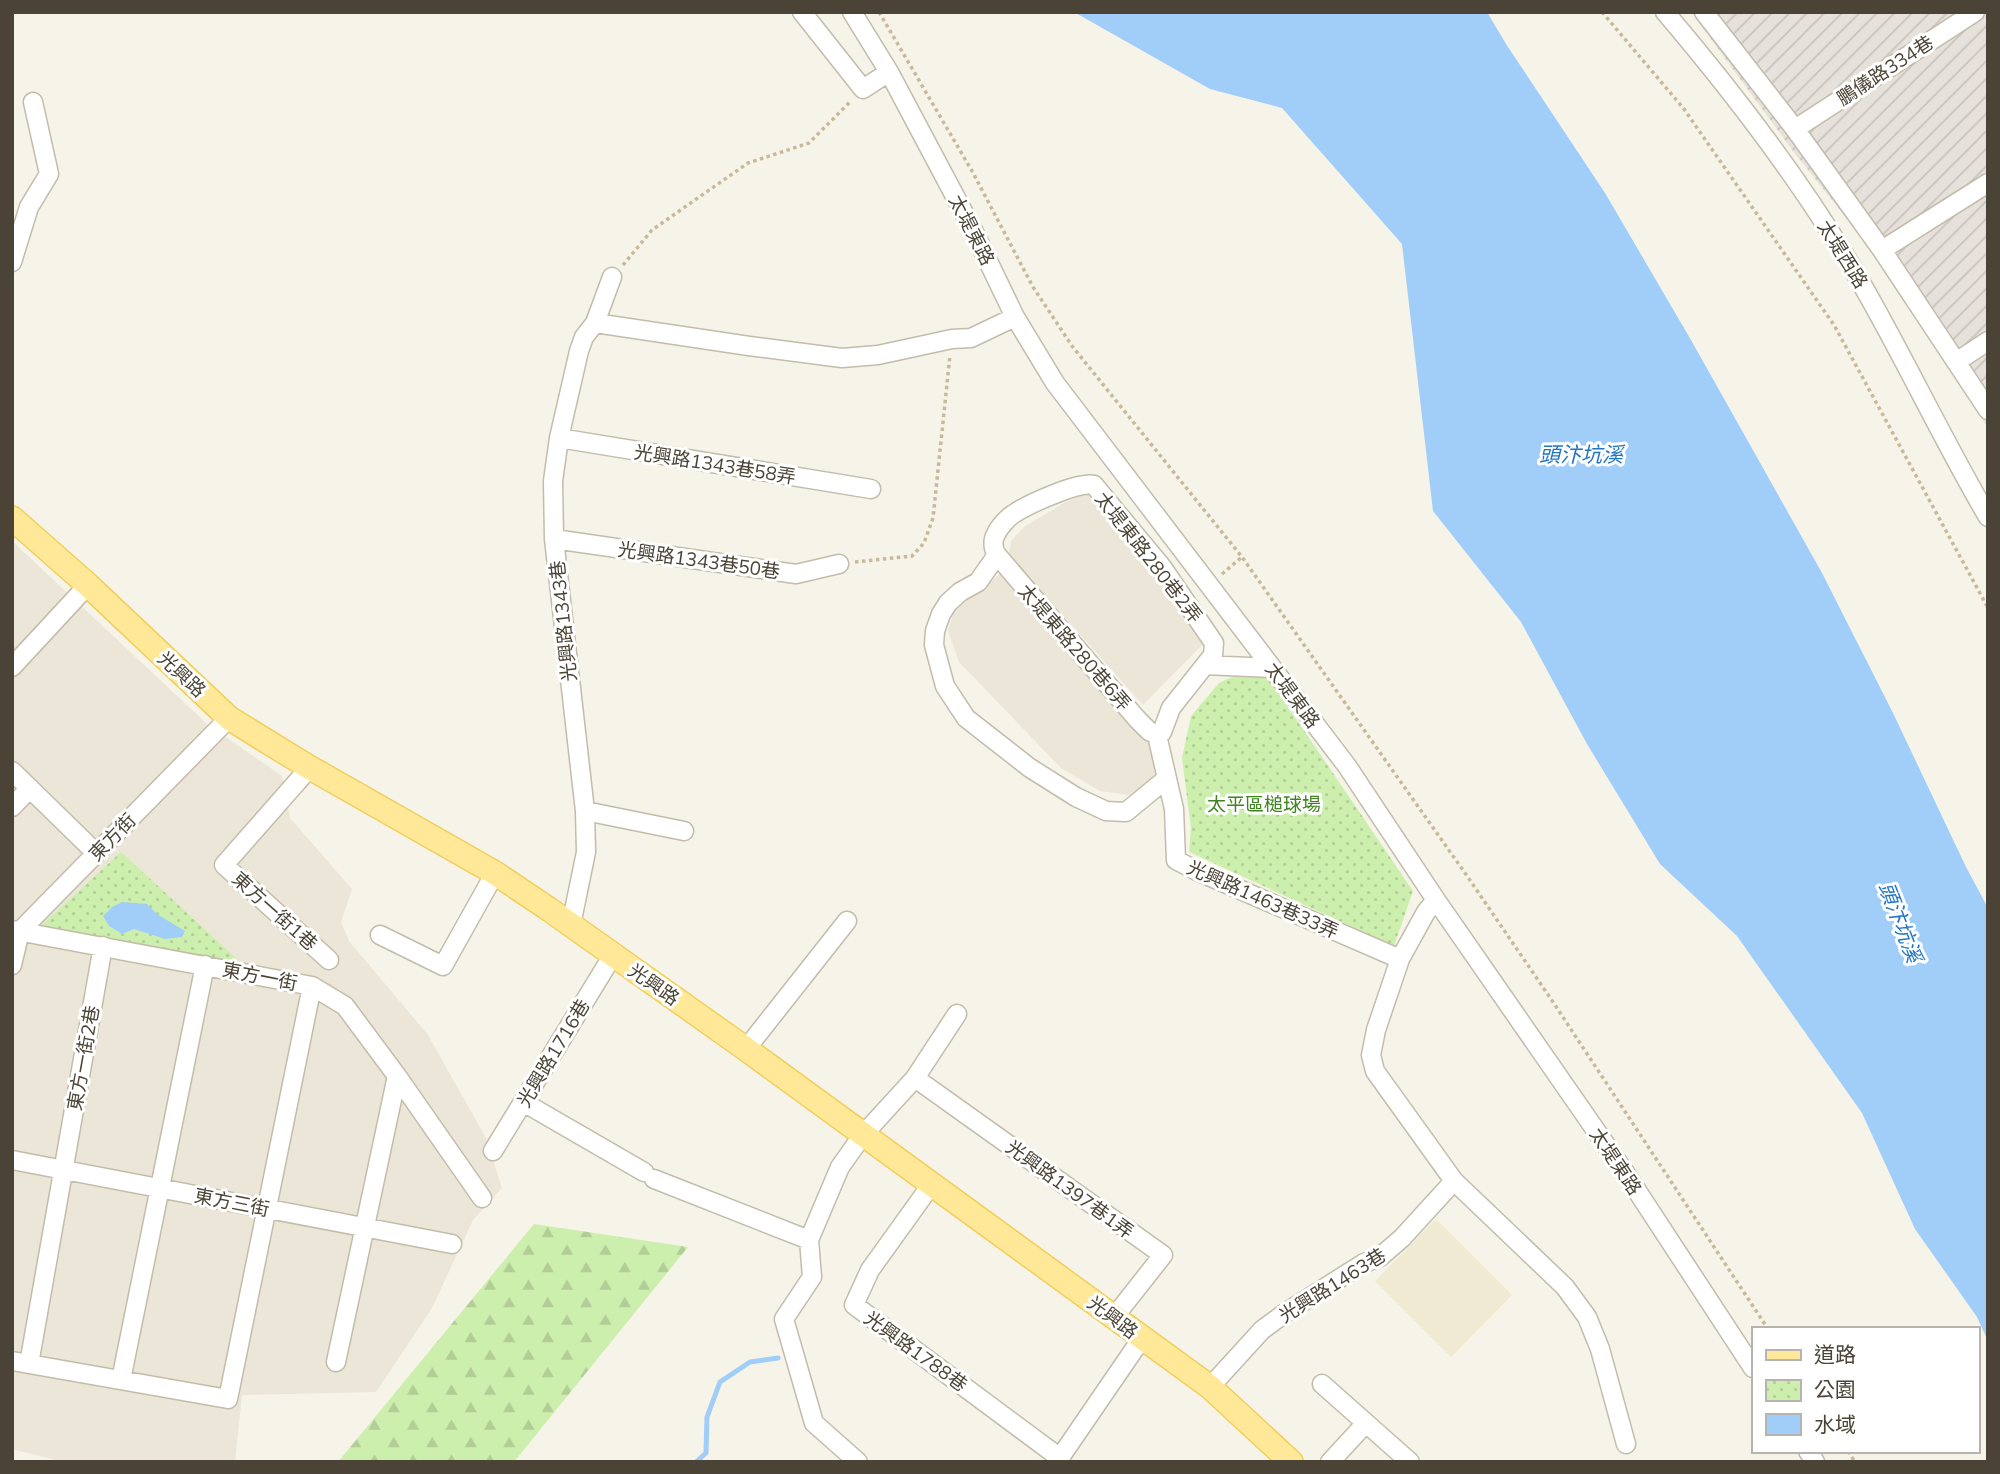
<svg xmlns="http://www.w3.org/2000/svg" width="2000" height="1474" font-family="Mulish,'Noto Sans TC',sans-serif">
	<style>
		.residential { fill: #ebe6d7 }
		.industrial { fill: url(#industrial-furrows) }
		.education { fill: #f1ead2 }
		.forest { fill: url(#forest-firs) }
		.park { fill: url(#park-dots) }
		.water { fill: #a0cef9 }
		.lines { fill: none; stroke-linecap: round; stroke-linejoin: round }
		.stream { stroke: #a0cef9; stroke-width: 5 }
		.minor-casing { stroke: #c3bcaa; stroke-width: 21 }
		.major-casing { stroke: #f1cf5c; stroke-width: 26 }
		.path { stroke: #c7ba9a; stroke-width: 3.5; stroke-dasharray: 3.5 3.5; stroke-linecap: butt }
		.minor { stroke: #fff; stroke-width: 18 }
		.major { stroke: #ffe999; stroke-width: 23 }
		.labels { text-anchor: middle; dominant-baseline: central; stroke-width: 6; stroke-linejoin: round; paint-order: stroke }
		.street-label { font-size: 19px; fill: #4b4436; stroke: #fff }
		.park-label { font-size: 19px; fill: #408521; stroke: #fff }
		.water-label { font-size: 21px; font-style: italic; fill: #2275c5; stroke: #fff }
	</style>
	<defs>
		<pattern id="industrial-furrows" width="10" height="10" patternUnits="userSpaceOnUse" patternTransform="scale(1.75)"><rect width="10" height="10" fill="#e6e2db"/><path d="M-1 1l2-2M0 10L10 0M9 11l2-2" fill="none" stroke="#c7c3bd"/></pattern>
		<pattern id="forest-firs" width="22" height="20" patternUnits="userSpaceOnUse" patternTransform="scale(1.75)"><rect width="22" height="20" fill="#cdefae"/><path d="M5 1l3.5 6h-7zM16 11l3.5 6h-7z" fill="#b2ce96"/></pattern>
		<pattern id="park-dots" width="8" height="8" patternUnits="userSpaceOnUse" patternTransform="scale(1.75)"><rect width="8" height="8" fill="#cdefae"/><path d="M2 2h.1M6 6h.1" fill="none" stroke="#b2ce96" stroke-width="1.8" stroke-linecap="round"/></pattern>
	</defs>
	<rect width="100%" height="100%" fill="#f6f3e9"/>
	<path class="residential" d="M1089,493L1206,641L1143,705L1009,555L1011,541L1025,526L1066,502Z
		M12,541L207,724L282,776L290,818L352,889L341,922L349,941L428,1035L486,1138L502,1188L473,1220L432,1308L376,1392L242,1395L235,1462H63L12,1449Z
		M1001,573L1165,755L1154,780L1129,795L1100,791L1061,768L959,662L948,631L954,611Z"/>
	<path class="industrial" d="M1691,12H1988V428L1859,234L1793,151Z"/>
	<path class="education" d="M1436,1219L1512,1295L1451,1357L1375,1281Z"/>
	<path class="forest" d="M534,1224L688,1247L514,1462H338Z"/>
	<path class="park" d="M1249,669L1267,676L1413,891L1394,946L1189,852L1191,828L1182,758L1191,716L1219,683Z
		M121,852L252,973L56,931L42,925Z"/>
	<path class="water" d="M1074,12H1487L1506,44L1605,193L1691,340L1822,573L1893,713L1966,867L1988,908V1341L1977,1317L1915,1229L1862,1113L1737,936L1660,864L1587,744L1521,622L1433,511L1402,244L1282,108L1210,89Z
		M122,902L147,904L157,914L185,931L182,937L165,939L134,929L122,934L109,926L103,916L112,907Z"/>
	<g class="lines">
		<path class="stream" d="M696,1462L706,1453L707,1417L720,1382L750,1362L778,1358"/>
		<g class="minor-casing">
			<path id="minor" d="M802,12L863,89L889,72
				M852,12L889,72L974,232L1015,317L1055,383L1347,766L1436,900L1626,1174L1753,1368
				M1665,12C1738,98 1808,189 1864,288C1907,363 1944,442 1988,517
				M1704,12L1795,129L1882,250L1988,410
				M1795,129L1975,12
				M1882,250L1988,183
				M12,262L29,207L49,174L33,102
				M595,323L612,277
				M1956,362L1988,341
				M559,438L871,489
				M554,539L796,574L839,564
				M997,555L978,582L960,592L948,603L941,614L935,631L934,645L945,686L966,718L1030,768L1076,797L1106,811L1126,812L1166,779
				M1205,665L1272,668
				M12,667L88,585
				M1157,735L1149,731L1137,719L997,555C993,549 992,541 996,534C999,527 1008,517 1015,513C1029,504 1079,481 1094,485L1162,567L1214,643L1213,655L1171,708L1162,732L1157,735L1174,809L1176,860L1197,871L1400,959
				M307,766L304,774L224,865L329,960
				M12,771L96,853
				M12,807L30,788
				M585,811L684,831
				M1436,900L1426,912L1400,959L1376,1030L1371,1055L1375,1071L1454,1181L1565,1287L1587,1317L1600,1349L1626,1444
				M571,925L586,852L585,811L554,539L553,481L559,438L579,351L584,337L595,323L749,346L842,358L878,355L952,339L971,338L1015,317
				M12,930L312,986L345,1006L397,1076L482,1198
				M380,935L443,966L495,873
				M12,965L20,931L229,718
				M746,1049L847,921
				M915,1078L1163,1255L1115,1316
				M523,1102L644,1172
				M493,1151L613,955
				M12,1160L452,1244
				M654,1179L809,1240
				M931,1185L870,1270L854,1305L1060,1458
				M12,1361L228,1399L312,986
				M336,1362L397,1076
				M29,1364L103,946
				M121,1380L205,965
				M1322,1384L1410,1462
				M1210,1387L1262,1330L1285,1313L1364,1263L1380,1257L1402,1238L1454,1181
				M1808,1451L1815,1462
				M858,1462L814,1423L784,1319L812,1277L809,1240L840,1167L862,1136L915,1078L957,1014
				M1057,1462L1142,1338
				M1330,1462L1366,1423"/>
		</g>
		<g class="major-casing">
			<path id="major" d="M12,518L88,585L229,718L307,766L495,873L550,910L746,1049L1210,1387L1291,1462"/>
		</g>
		<path class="path" d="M879,12L972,171L1033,287L1072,346L1242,557L1465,873L1553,1002L1768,1329
			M1602,12L1684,109L1834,325L1988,608
			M623,265L652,230L748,163L809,143L851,101
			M855,562L912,556L924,543L933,518L950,355
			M1222,574L1242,557
			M1848,1451L1855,1462"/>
		<use href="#minor" class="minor"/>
		<use href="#major" class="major"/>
	</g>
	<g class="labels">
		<g class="street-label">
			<text transform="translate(1885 70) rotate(-33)">鵬儀路334巷</text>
			<text transform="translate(972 230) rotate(63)">太堤東路</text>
			<text transform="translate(1843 254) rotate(58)">太堤西路</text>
			<text transform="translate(715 464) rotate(9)">光興路1343巷58弄</text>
			<text transform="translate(1149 557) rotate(52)">太堤東路280巷2弄</text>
			<text transform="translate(699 560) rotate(8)">光興路1343巷50巷</text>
			<text transform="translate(563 621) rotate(-96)">光興路1343巷</text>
			<text transform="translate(1075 647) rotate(49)">太堤東路280巷6弄</text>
			<text transform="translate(182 674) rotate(43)">光興路</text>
			<text transform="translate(1293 695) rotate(53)">太堤東路</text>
			<text transform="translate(112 837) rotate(-46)">東方街</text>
			<text transform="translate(1263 899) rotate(24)">光興路1463巷33弄</text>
			<text transform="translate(275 911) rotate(42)">東方一街1巷</text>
			<text transform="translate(260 976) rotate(11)">東方一街</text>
			<text transform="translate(654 984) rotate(35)">光興路</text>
			<text transform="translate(553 1053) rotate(-59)">光興路1716巷</text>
			<text transform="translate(83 1058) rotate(-80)">東方一街2巷</text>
			<text transform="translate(1616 1161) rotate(56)">太堤東路</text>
			<text transform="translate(1070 1189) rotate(36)">光興路1397巷1弄</text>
			<text transform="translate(232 1202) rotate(11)">東方三街</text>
			<text transform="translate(1332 1285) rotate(-32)">光興路1463巷</text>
			<text transform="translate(1113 1317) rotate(37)">光興路</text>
			<text transform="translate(916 1351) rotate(36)">光興路1788巷</text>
		</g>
		<g class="park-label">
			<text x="1264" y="804">太平區槌球場</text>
		</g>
		<g class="water-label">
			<text x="1581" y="454">頭汴坑溪</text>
			<text transform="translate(1901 922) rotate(69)">頭汴坑溪</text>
		</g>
	</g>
	<rect width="2000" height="1474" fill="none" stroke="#4b4436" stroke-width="28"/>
	<rect x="1752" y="1327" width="228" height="126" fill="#ffffff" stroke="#b7b4af" stroke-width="2"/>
	<rect x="1766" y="1350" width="35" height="10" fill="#ffe999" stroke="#b7b4af" stroke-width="2"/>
	<text x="1814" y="1362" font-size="21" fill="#4b4436">道路</text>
	<rect x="1766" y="1380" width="35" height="21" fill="url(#park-dots)" stroke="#b7b4af" stroke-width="2"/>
	<text x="1814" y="1397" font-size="21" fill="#4b4436">公園</text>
	<rect x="1766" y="1414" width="35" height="21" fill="#a0cef9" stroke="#b7b4af" stroke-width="2"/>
	<text x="1814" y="1432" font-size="21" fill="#4b4436">水域</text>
</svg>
